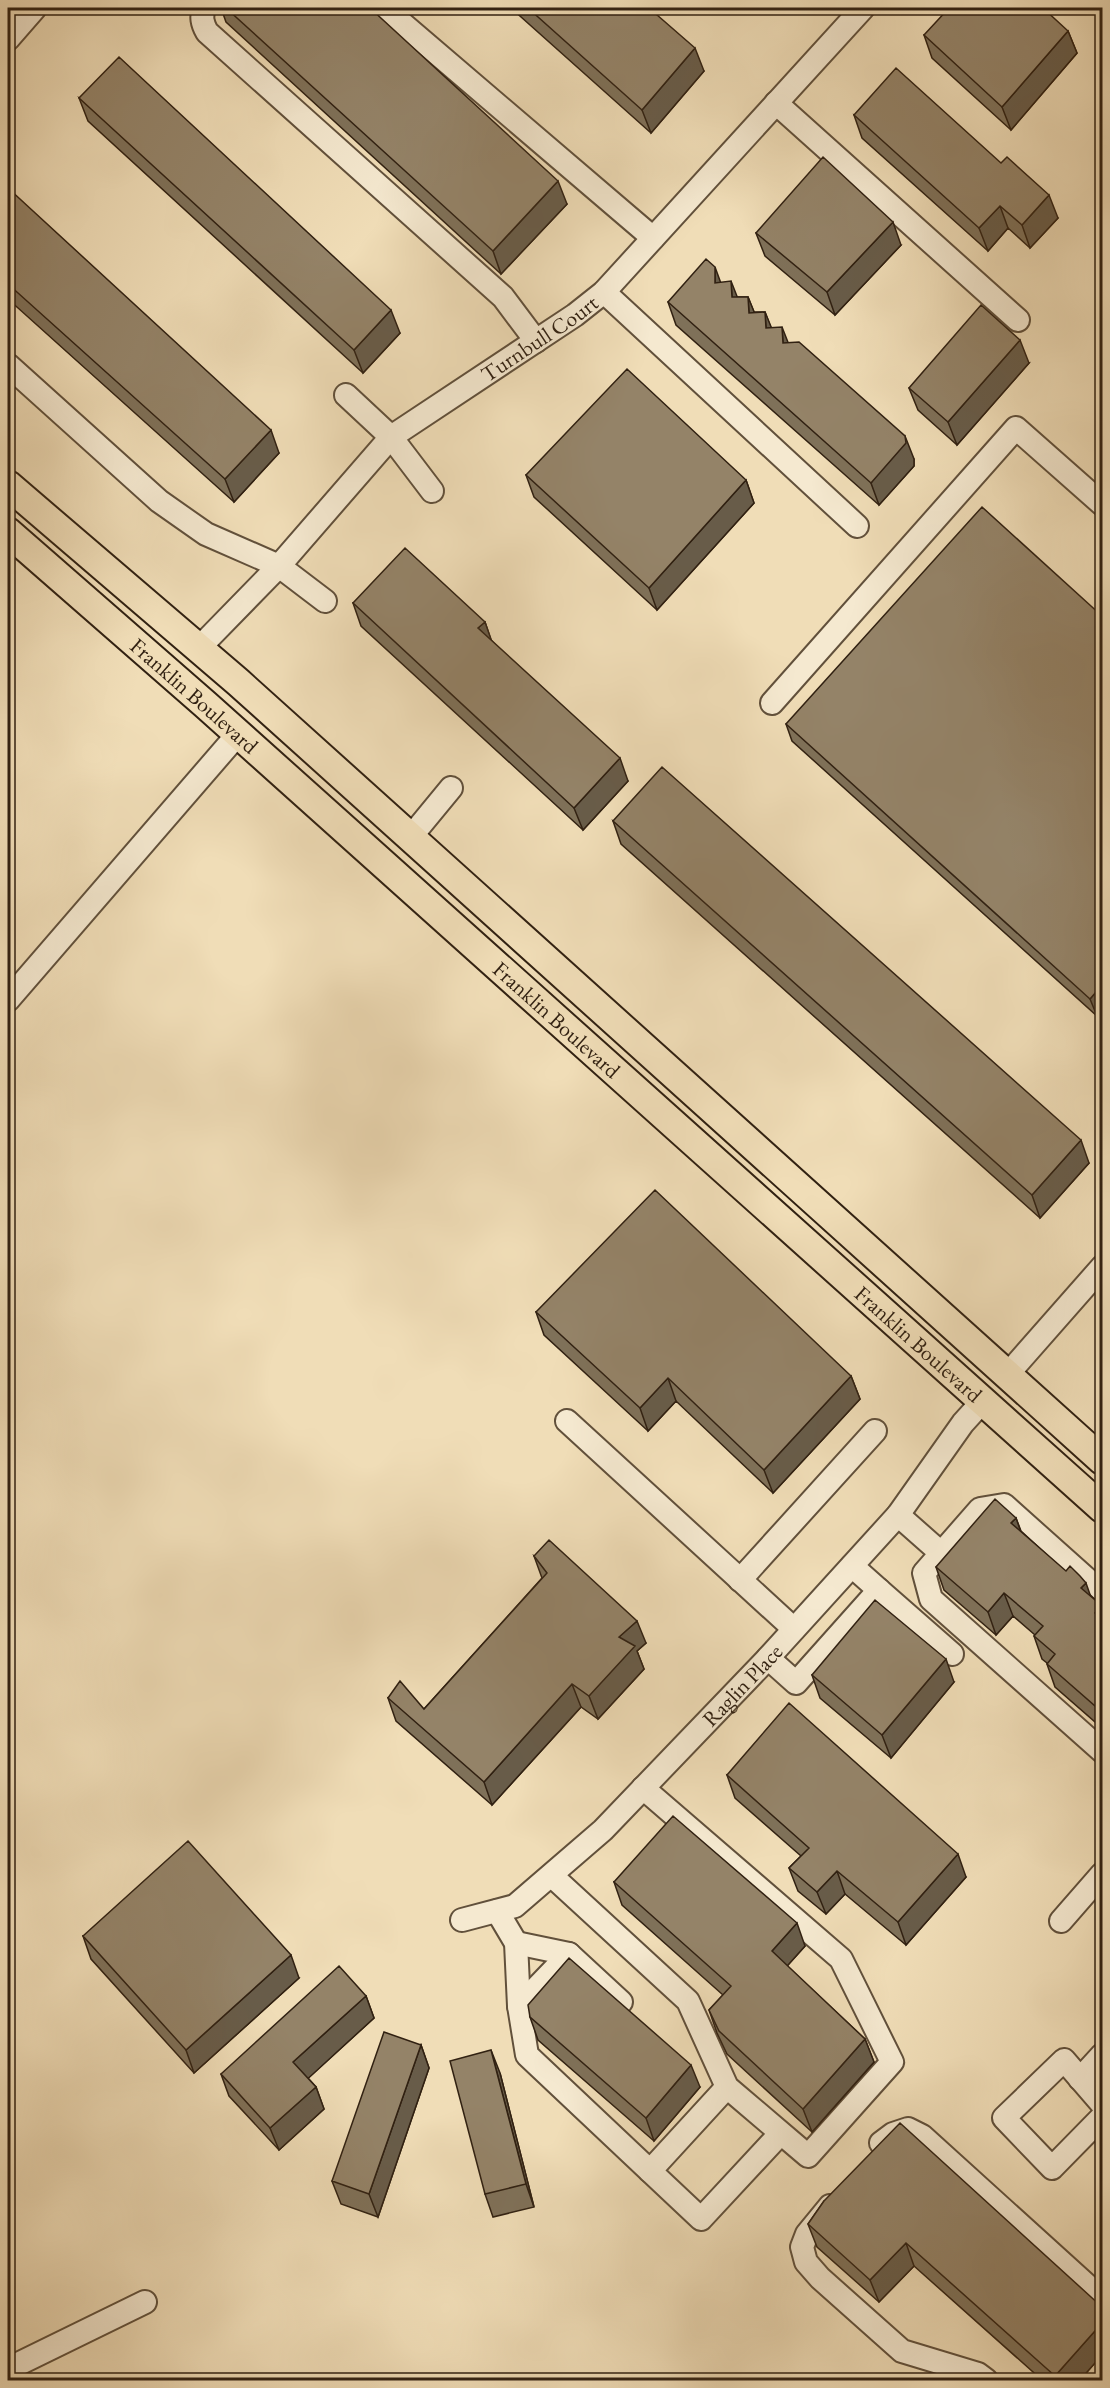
<svg xmlns="http://www.w3.org/2000/svg" width="1110" height="2388" font-family="'EB Garamond',serif">
	<style>
		.lines { fill: none; stroke-linecap: round; stroke-linejoin: round }
		.minor-casing { stroke: #61503b; stroke-width: 26 }
		.major-casing { stroke: #312112; stroke-width: 32 }
		.minor { stroke: #f5e9d0; stroke-width: 22 }
		.major { stroke: #f0ddb7; stroke-width: 28 }
		.wall { fill: #7f7159; stroke: #312112; stroke-width: 1.5 }
		.shaded-wall { fill: #685c49; stroke: #312112; stroke-width: 1.5 }
		.building { fill: #948368; stroke: #312112; stroke-width: 1.5 }
		.labels { text-anchor: middle; dominant-baseline: central; stroke-width: 6; stroke-linejoin: round; paint-order: stroke }
		.street-label { font-size: 22px; fill: #312112; stroke: #f5e9d0 }
	</style>
	<rect width="100%" height="100%" fill="#f0ddb7"/>
	<filter id="stains"><feTurbulence type="fractalNoise" baseFrequency=".00333" numOctaves="4"/><feColorMatrix values="0 0 0 0 .2 0 0 0 0 .09 0 0 0 0 .02 0 0 0 .5 -.17"/></filter>
	<radialGradient id="worn" r=".72"><stop offset=".6" stop-color="#630" stop-opacity="0"/><stop offset="1" stop-color="#630" stop-opacity=".3"/></radialGradient>
	<g class="lines">
		<g class="minor-casing">
			<g id="minor">
				<path d="M204,8C201,17 202,23 207,32L503,297L536,341"/>
				<path d="M384,8L653,238"/>
				<path d="M8,39L35,8"/>
				<path d="M776,103L1018,320"/>
				<path d="M604,292L857,526"/>
				<path d="M8,365L159,501L206,534L279,566L325,601"/>
				<path d="M346,395L391,437L432,491"/>
				<path id="s1" d="M198,649L279,566L391,437L575,315L604,292L863,8"/>
				<path d="M772,703L1016,428L1102,504"/>
				<path d="M409,839L451,788"/>
				<path d="M8,1000L238,734"/>
				<path d="M1007,1375L1102,1267"/>
				<path d="M567,1421L794,1629"/>
				<path d="M898,1515L941,1553"/>
				<path d="M740,1580L875,1431"/>
				<path d="M879,1590L952,1654"/>
				<path d="M1102,1595L1099,1590L1004,1505L980,1509L924,1573L931,1599L1102,1751"/>
				<path d="M768,1658L796,1683L879,1590L852,1566"/>
				<path d="M552,1876L688,2001L727,2087L808,2156L892,2062L841,1959L643,1788"/>
				<path d="M497,1911L516,1943L519,2006L527,2055L650,2171L727,2087"/>
				<path id="s2" d="M462,1920L515,1906L603,1830L768,1658L898,1515L963,1423L983,1401"/>
				<path d="M1061,1921L1102,1874"/>
				<path d="M516,1943L569,1954L621,2002"/>
				<path d="M519,2006L569,1954"/>
				<path d="M1080,2079L1102,2055"/>
				<path d="M1102,2104L1064,2060L1004,2118L1052,2168L1102,2117"/>
				<path d="M881,2143L893,2134L908,2129L922,2136L1102,2299"/>
				<path d="M650,2171L701,2219L780,2134"/>
				<path d="M830,2206L807,2234L802,2247L806,2262L820,2278L902,2351L978,2374L986,2380"/>
				<path d="M8,2369L145,2302"/>
			</g>
		</g>
		<g class="major-casing">
			<g id="major">
				<path d="M8,485L238,682L1102,1460"/>
				<path id="s3" d="M8,532L206,705L1102,1508"/>
			</g>
		</g>
		<use href="#minor" class="minor"/>
		<use href="#major" class="major"/>
	</g>
	<path class="wall" d="M221,8H370L567,204L501,274L226,22Z
		M511,8H649L704,71L651,133Z
		M1092,8H1102V17Z
		M1068,31L1077,53L1011,130L932,58L924,35Z
		M79,98L400,333L363,373L88,121Z
		M854,115L1058,218L1030,248L1008,228L988,251L862,138Z
		M8,188L279,453L234,502L8,299Z
		M756,233L901,245L835,315L765,256Z
		M720,282L737,297H748L754,312H765L771,328L914,459V466L879,505L676,325L668,302Z
		M1029,363L957,445L918,410L909,388Z
		M526,475L746,480L754,503L657,610L534,497Z
		M353,603L485,622L491,640L628,781L583,830L361,626Z
		M1102,616L1097,1016L792,741L786,724Z
		M613,821L1089,1163L1040,1218L621,844Z
		M536,1312L851,1376L860,1399L773,1493L676,1401L648,1431L544,1335Z
		M1016,1518L1021,1531L1101,1605L1102,1609V1728L1055,1687L1047,1664V1663L1042,1659L1034,1636L1035,1635L1013,1616L996,1635L944,1590L936,1567Z
		M534,1556L646,1643L637,1651L644,1669L598,1719L581,1707L492,1805L396,1721L388,1698L424,1709L542,1578Z
		M812,1675L954,1682L891,1758L820,1698Z
		M727,1775L966,1877L906,1945L845,1894L826,1914L798,1891L789,1868L801,1856L735,1798Z
		M614,1882L805,1946L787,1966L865,2039L874,2062L812,2132L727,2054L717,2033L709,2010L723,1995L622,1905Z
		M83,1936L299,1978L194,2073L91,1959Z
		M366,1996L374,2018L308,2078L316,2087L324,2109L279,2150L229,2096L221,2074Z
		M530,2017L700,2087L654,2141L538,2040Z
		M421,2045L429,2068L378,2217L341,2204L332,2181Z
		M500,2073L534,2207L493,2217L485,2194Z
		M824,2201L1102,2307V2355L1080,2380H1042L914,2266L879,2302L817,2247L808,2224Z"/>
	<path class="shaded-wall" d="M1068,31L1077,53L1011,130L1002,107Z
		M695,48L704,71L651,133L642,110Z
		M558,181L567,204L501,274L493,251Z
		M1049,195L1058,218L1030,248L1022,225Z
		M1000,206L1008,228L988,251L979,228Z
		M893,222L901,245L835,315L827,292Z
		M715,267L723,289L715,283Z
		M731,281L740,304L732,297Z
		M748,297L757,319L749,313Z
		M391,310L400,333L363,373L354,350Z
		M765,312L774,334L766,328Z
		M782,327L791,350L783,343Z
		M1020,340L1029,363L957,445L948,422Z
		M271,430L279,453L234,502L225,479Z
		M905,436L914,459V466L879,505L871,483Z
		M746,480L754,503L657,610L649,588Z
		M485,622L493,645L478,628Z
		M620,758L628,781L583,830L574,808Z
		M1102,985V1010L1097,1016L1090,999Z
		M1081,1140L1089,1163L1040,1218L1032,1195Z
		M851,1376L860,1399L773,1493L764,1470Z
		M668,1378L676,1401L648,1431L640,1408Z
		M1016,1518L1024,1541L1011,1523Z
		M1086,1583L1094,1606L1081,1588Z
		M1004,1593L1013,1616L996,1635L988,1612Z
		M1101,1605L1102,1609V1634L1095,1613Z
		M637,1621L646,1643L637,1651L644,1669L598,1719L589,1696L619,1637Z
		M946,1659L954,1682L891,1758L882,1735Z
		M572,1684L581,1707L492,1805L484,1782Z
		M958,1854L966,1877L906,1945L898,1922Z
		M837,1871L845,1894L826,1914L817,1892Z
		M797,1923L805,1946L780,1974L772,1951Z
		M291,1955L299,1978L194,2073L186,2050Z
		M366,1996L374,2018L301,2085L293,2062Z
		M865,2039L874,2062L812,2132L803,2109Z
		M421,2045L429,2068L378,2217L369,2194Z
		M491,2050L500,2073L534,2207L526,2184Z
		M691,2065L700,2087L654,2141L646,2118Z
		M316,2087L324,2109L279,2150L270,2128Z
		M906,2243L914,2266L879,2302L870,2280Z
		M1102,2323V2355L1080,2380H1056L1055,2376Z"/>
	<path class="building" d="M226,8H370L558,181L493,251Z
		M528,8H649L695,48L642,110Z
		M949,8H1043L1068,31L1002,107L924,35Z
		M119,57L391,310L354,350L79,98Z
		M896,68L1001,163L1007,157L1049,195L1022,225L1000,206L979,228L854,115Z
		M823,157L893,222L827,292L756,233Z
		M8,188L271,430L225,479L8,284Z
		M706,259L715,267V283L731,281L732,297H748L749,313L765,312L766,328L782,327L783,343L799,342L905,436L906,443L871,483L668,302Z
		M981,305L1020,340L948,422L909,388Z
		M627,369L746,480L649,588L526,475Z
		M982,507L1102,616V985L1090,999L786,724Z
		M405,548L485,622L478,628L620,758L574,808L353,603Z
		M662,767L1081,1140L1032,1195L613,821Z
		M655,1190L851,1376L764,1470L668,1378L640,1408L536,1312Z
		M995,1499L1016,1518L1011,1523L1066,1571L1070,1566L1080,1576L1086,1583L1081,1588L1101,1605L1095,1613L1102,1620V1712L1047,1664L1055,1654L1034,1636L1043,1626L1004,1593L988,1612L936,1567Z
		M549,1540L637,1621L619,1637L635,1646L589,1696L572,1684L484,1782L388,1698L400,1681L424,1709L547,1573L534,1556Z
		M875,1600L946,1659L882,1735L812,1675Z
		M789,1703L958,1854L898,1922L837,1871L817,1892L789,1868L809,1848L727,1775Z
		M673,1816L797,1923L772,1951L865,2039L803,2109L719,2031L709,2010L731,1986L614,1882Z
		M188,1841L291,1955L186,2050L83,1936Z
		M569,1958L691,2065L646,2118L530,2017L528,2005Z
		M339,1966L366,1996L293,2062L316,2087L270,2128L221,2074Z
		M384,2032L421,2045L369,2194L332,2181Z
		M491,2050L526,2184L485,2194L450,2061Z
		M900,2123L1102,2307V2323L1055,2376L906,2243L870,2280L808,2224L824,2201Z"/>
	<g class="labels">
		<g class="street-label">
			<text stroke="none"><textPath href="#s1" startOffset="465">Turnbull Court</textPath></text>
			<text stroke="none"><textPath href="#s3" startOffset="248">Franklin Boulevard</textPath></text>
			<text stroke="none"><textPath href="#s3" startOffset="734">Franklin Boulevard</textPath></text>
			<text stroke="none"><textPath href="#s3" startOffset="1220">Franklin Boulevard</textPath></text>
			<text stroke="none"><textPath href="#s2" startOffset="372">Raglin Place</textPath></text>
		</g>
	</g>
	<rect width="1110" height="2388" fill="none" stroke="#f0ddb7" stroke-width="30"/>
	<rect x="9" y="9" width="1092" height="2370" fill="none" stroke="#312112" stroke-width="3"/>
	<rect x="15" y="15" width="1080" height="2358" fill="none" stroke="#312112" stroke-width="1.5"/>
	<rect width="100%" height="100%" filter="url(#stains)"/>
	<rect width="100%" height="100%" fill="url(#worn)"/>
</svg>
